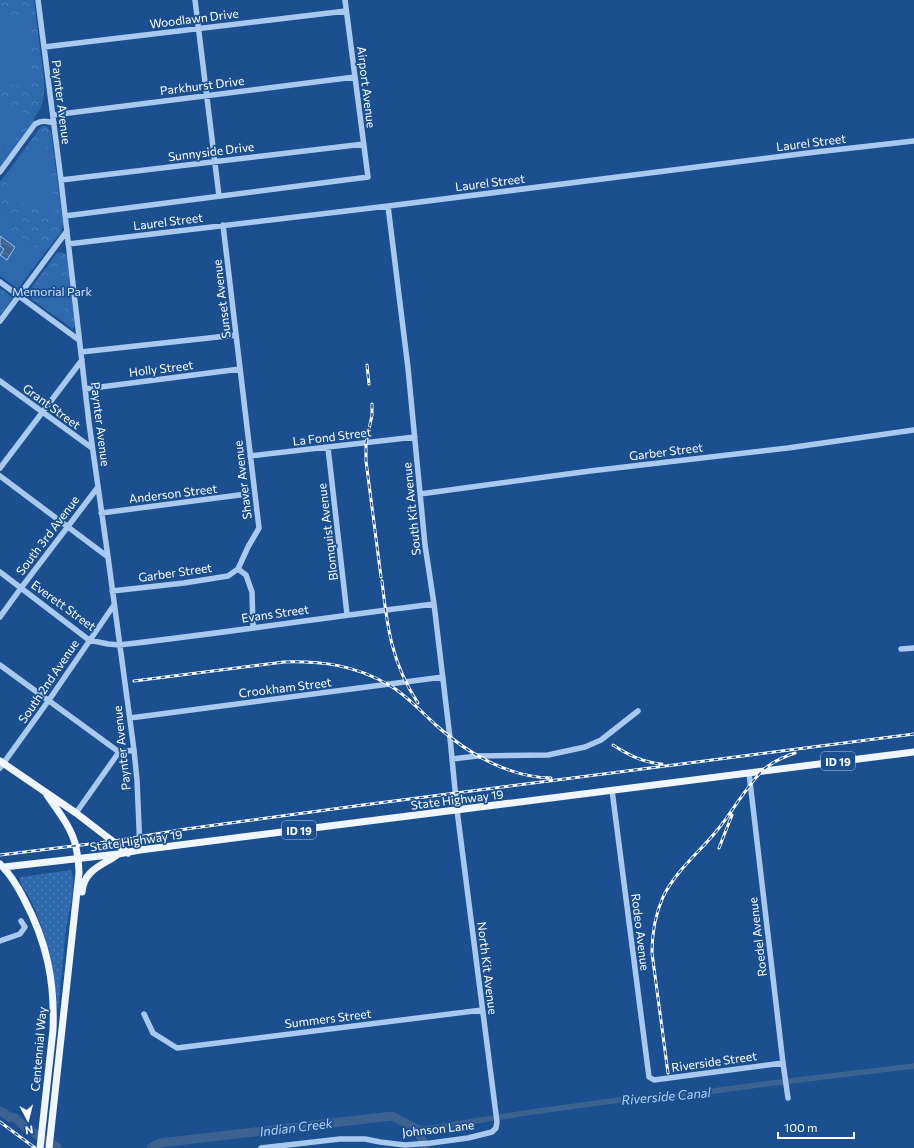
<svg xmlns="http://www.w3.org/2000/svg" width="914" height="1148" font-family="Commissioner,sans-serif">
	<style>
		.grass { fill: url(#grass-dots) }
		.park { fill: url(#park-crowns) }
		.pitch { fill: #2e69ad }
		.water { fill: url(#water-waves); stroke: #9cc4f0 }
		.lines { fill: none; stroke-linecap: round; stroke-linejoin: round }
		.canal { stroke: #3c6290; stroke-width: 5.5 }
		.river { stroke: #3c6290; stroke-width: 9 }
		.minor { stroke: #a9c9ee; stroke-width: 5.5 }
		.major { stroke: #f0f6ff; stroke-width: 7 }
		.rail-casing { stroke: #fff; stroke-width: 3 }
		.rail { stroke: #1b4f8f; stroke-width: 1.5; stroke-dasharray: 4.5; stroke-linecap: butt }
		.labels { text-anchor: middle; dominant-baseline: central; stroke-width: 3.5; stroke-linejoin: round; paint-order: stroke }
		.shield { fill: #1b4f8f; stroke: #bbcadd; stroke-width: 1 }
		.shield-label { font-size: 11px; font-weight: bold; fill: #fff }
		.street-label { font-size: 12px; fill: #fff; stroke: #1b4f8f }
		.park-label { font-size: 12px; fill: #cfe3fa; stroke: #1b4f8f }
		.water-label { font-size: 13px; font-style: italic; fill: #b5d3f5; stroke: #1b4f8f }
	</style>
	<defs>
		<pattern id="grass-dots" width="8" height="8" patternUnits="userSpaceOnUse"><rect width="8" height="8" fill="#2e69ad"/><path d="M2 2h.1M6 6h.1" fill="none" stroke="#4d80b9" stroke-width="1.8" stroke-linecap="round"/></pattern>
		<pattern id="park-crowns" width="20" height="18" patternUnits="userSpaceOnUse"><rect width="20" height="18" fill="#2e69ad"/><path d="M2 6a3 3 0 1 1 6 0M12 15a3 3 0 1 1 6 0" fill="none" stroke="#4d80b9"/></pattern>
		<pattern id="water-waves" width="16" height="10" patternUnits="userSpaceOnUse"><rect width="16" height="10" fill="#3c6290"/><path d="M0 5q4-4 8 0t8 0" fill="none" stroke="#597aa1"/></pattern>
	</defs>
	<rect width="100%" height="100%" fill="#1b4f8f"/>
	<path class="grass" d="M71,870C77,884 68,915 66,930C63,957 61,983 58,1010C55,979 50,949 39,920C37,914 35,908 32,903C28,894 22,888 19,879L21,877Z"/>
	<path class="park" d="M0,0H34L44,80C45,90 44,99 40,109C37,114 34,118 32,123L0,167Z
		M43,126H46L51,131L63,224L61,232L44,254L10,230L15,223L0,212V182L40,128Z
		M60,252L64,253L67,256L75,326L73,329L26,295L56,254Z
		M0,288L13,298L0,315Z"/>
	<path class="pitch" d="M31,14L32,58L30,83L26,86L0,83V19L10,16Z
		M0,102H5L31,116L0,159Z
		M40,142L48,149L55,206V213L25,204L9,193L10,191L7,185L8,184L7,183L18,168Z
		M0,212L15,223L10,230L44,254L18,289L0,276Z
		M58,264L60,265L65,311L64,312L38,292Z"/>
	<path class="water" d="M0,236L15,247L7,260L0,255L4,249L0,246Z"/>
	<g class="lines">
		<path class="canal" d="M419,1130L525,1113L619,1100H648L765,1084L914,1066"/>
		<path class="river" d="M0,1111L4,1113L9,1117L15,1118L25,1127L58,1148
			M151,1148L160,1143L392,1116L419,1130L420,1136L426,1148"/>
		<path class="minor" d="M38,0L61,180L89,423L108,557L134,750L137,780L140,850
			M195,0L219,196
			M44,47L346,11
			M53,115L355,77
			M0,172L35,124C42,120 47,121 54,123
			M61,180L364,144
			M65,216L368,177L345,0
			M223,225L259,528L248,547L238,569
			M68,244L388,206L816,152L914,141
			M0,282L79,340
			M0,321L67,231
			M81,352L236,335
			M0,381L92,448
			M85,389L240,369
			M328,448L347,614
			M250,456L415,437
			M0,468L82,360
			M0,476L108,557
			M420,494L590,471L788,448L914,430
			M101,513L247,494
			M238,569L246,575L252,592L253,627
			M0,572L89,640L108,644L119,645C224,633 329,617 434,604
			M112,591L184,583L228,576L238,569
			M0,617L21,588L98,487
			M901,649L914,648
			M0,665L119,752L134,750
			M130,718L443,677
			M452,759L477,756L548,755L585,747L601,740L638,711
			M0,768L49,700L114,605
			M749,773L783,1063L788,1098
			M612,790L649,1077L654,1080L783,1063
			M76,813L119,752
			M0,941L20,934L25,927L21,921
			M144,1014L153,1033L177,1048L482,1010
			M261,1148L340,1139H365L380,1142L405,1145L431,1143L468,1138L492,1132L496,1128L497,1122L457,810L450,738L434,604L425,545L408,368L388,206"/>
		<path class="major" d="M0,761L76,813L128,853
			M47,795C58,811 72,828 76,847C78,856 79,864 79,873L49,1148
			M0,864C10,874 18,887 24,899C47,942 55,982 53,1030L40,1148
			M4,867L118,854L140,850L914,752
			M82,892C84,870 101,866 117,855"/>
		<g class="rail-casing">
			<path id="rail" d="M367,365L369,384
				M372,404V415L366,443V461L381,577
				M382,581C387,627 392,664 418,703
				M134,681L284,662C322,661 355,665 389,685C408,696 421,712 437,726C468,754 509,777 551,778
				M613,745C628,755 644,763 662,764
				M719,848L732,815
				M0,855L114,841L186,829L363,805L914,734
				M668,1073L652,953C652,933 655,915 663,897C676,870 701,851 719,828C733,810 745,789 761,772C770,763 783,757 795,753
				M0,1122L35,1148"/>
		</g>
		<use href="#rail" class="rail"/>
	</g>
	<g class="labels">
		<g class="shield">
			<rect x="821" y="752" width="34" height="18" rx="3"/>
			<rect x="282" y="821" width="34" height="18" rx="3"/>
		</g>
		<g class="shield-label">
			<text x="838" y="761">ID 19</text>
			<text x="299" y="830">ID 19</text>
		</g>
		<g class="street-label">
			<text transform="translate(194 18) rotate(-7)">Woodlawn Drive</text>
			<text transform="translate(202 85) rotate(-7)">Parkhurst Drive</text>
			<text transform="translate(367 87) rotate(83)">Airport Avenue</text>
			<text transform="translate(62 102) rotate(83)">Paynter Avenue</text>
			<text transform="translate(811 142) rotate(-7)">Laurel Street</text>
			<text transform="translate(211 151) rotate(-7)">Sunnyside Drive</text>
			<text transform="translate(490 182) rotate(-7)">Laurel Street</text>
			<text transform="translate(168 221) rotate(-7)">Laurel Street</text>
			<text transform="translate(221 299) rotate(-97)">Sunset Avenue</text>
			<text transform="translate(161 368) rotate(-7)">Holly Street</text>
			<text transform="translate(52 406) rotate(36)">Grant Street</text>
			<text transform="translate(101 424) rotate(83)">Paynter Avenue</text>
			<text transform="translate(332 436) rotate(-7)">La Fond Street</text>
			<text transform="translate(666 451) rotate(-7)">Garber Street</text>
			<text transform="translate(242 480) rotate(-97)">Shaver Avenue</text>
			<text transform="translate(173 493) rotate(-7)">Anderson Street</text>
			<text transform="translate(411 509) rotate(-96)">South Kit Avenue</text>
			<text transform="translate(327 532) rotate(-97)">Blomquist Avenue</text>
			<text transform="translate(47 535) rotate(-53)">South 3rd Avenue</text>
			<text transform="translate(175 572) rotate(-8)">Garber Street</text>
			<text transform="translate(64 605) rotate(36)">Everett Street</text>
			<text transform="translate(275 613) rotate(-8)">Evans Street</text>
			<text transform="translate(48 681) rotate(-56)">South 2nd Avenue</text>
			<text transform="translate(285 687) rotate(-7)">Crookham Street</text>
			<text transform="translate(121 748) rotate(-96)">Paynter Avenue</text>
			<text transform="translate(457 799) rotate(-7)">State Highway 19</text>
			<text transform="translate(136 840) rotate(-8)">State Highway 19</text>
			<text transform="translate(641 932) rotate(83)">Rodeo Avenue</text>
			<text transform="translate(757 937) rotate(-97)">Roedel Avenue</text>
			<text transform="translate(488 968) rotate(83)">North Kit Avenue</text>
			<text transform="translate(328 1018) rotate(-7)">Summers Street</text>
			<text transform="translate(38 1049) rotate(-85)">Centennial Way</text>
			<text transform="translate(714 1061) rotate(-8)">Riverside Street</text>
			<text transform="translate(438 1128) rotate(-6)">Johnson Lane</text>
		</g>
		<g class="park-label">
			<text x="52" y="291">Memorial Park</text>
		</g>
		<g class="water-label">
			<text transform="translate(666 1096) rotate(-5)">Riverside Canal</text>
			<text transform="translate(296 1127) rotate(-7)">Indian Creek</text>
		</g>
	</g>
	<g transform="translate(28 1120) rotate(173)" stroke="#1b4f8f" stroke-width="3" paint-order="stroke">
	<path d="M0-3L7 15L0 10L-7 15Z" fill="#ffffff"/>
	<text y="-6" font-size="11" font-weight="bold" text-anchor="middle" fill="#ffffff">N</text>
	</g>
	<path d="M778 1132v6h76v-6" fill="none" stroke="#ffffff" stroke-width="2"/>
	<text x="784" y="1132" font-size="12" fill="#ffffff" stroke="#1b4f8f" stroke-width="3" paint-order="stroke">100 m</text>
</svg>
